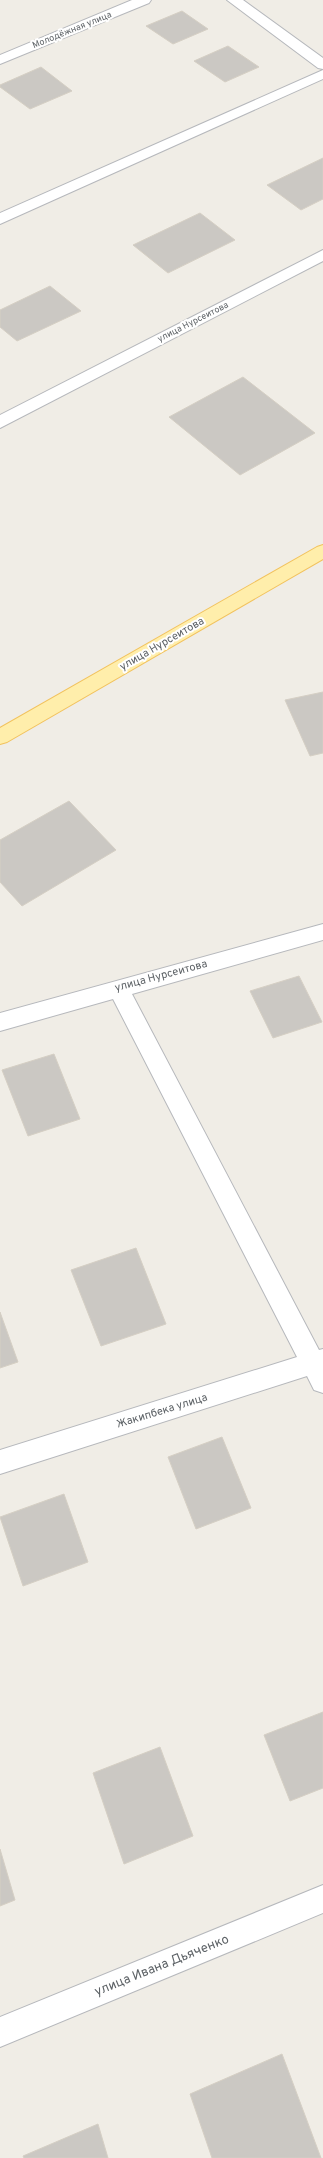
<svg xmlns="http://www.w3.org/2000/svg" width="323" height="2158" font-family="Overpass,sans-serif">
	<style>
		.building { fill: #cbc8c3; stroke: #d5cfc4 }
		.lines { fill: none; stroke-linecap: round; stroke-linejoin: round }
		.minor-casing { stroke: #b6b8bc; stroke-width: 2 }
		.major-casing { stroke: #f2c25d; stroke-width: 2 }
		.minor { fill: #fff; fill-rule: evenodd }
		.major { fill: #ffeeab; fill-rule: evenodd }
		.labels { text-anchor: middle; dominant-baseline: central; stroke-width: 4; stroke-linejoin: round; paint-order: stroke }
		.far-street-label { font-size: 9px; fill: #5d6266; stroke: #fff }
		.street-label { font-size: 11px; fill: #5d6266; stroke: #fff }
		.near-street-label { font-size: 13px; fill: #5d6266; stroke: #fff }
	</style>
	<rect width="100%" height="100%" fill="#f0ede6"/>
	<path class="building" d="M182,11L208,29L173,44L146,26Z
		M228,46L259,67L225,82L194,61Z
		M41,67L72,91L30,109L0,87V85Z
		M323,158V199L301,210L267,185Z
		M200,213L235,240L168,273L133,245Z
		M50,286L81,311L17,341L0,327V310Z
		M243,377L315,433L240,475L169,417Z
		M323,692V753L310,756L285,700Z
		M69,801L116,850L22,906L0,882V840Z
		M299,976L322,1022L273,1038L250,991Z
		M54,1054L80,1119L28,1136L2,1070Z
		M136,1248L166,1324L101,1346L71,1270Z
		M0,1312L18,1362L0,1368Z
		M222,1437L251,1508L196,1529L168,1457Z
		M64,1494L88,1562L23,1586L0,1517Z
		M323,1712V1788L290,1801L264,1735Z
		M160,1747L193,1836L124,1864L93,1773Z
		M0,1849L15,1900L0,1906Z
		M282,2054L321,2158H212L190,2094Z
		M98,2124L108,2158H24L23,2156Z"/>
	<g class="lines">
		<g class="minor-casing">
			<path id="minor" d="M132,0H151L149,3L0,64V55Z
				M227,0H243L323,58V69L318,68Z
				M323,70V79L0,224V213Z
				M323,250V261L0,428V415Z
				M323,924V940L132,994L319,1350L323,1349V1393L314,1390L307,1376L0,1474V1450L297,1357L113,999L0,1031V1013Z
				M323,1885V1913L0,2047V2017Z"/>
		</g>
		<g class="major-casing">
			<path id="major" d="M323,545V559L7,742L0,744V728L317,547Z"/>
		</g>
		<use href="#minor" class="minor"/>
		<use href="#major" class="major"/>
	</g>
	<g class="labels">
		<g class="far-street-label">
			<text transform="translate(72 30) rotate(-22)">Молодёжная улица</text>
			<text transform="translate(193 322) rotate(-27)">улица Нурсеитова</text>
		</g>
		<g class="street-label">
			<text transform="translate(162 644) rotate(-30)">улица Нурсеитова</text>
			<text transform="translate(161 976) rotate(-15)">улица Нурсеитова</text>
			<text transform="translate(162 1411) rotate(-17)">Жакипбека улица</text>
		</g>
		<g class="near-street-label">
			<text transform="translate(162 1966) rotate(-22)">улица Ивана Дьяченко</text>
		</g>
	</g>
</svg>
